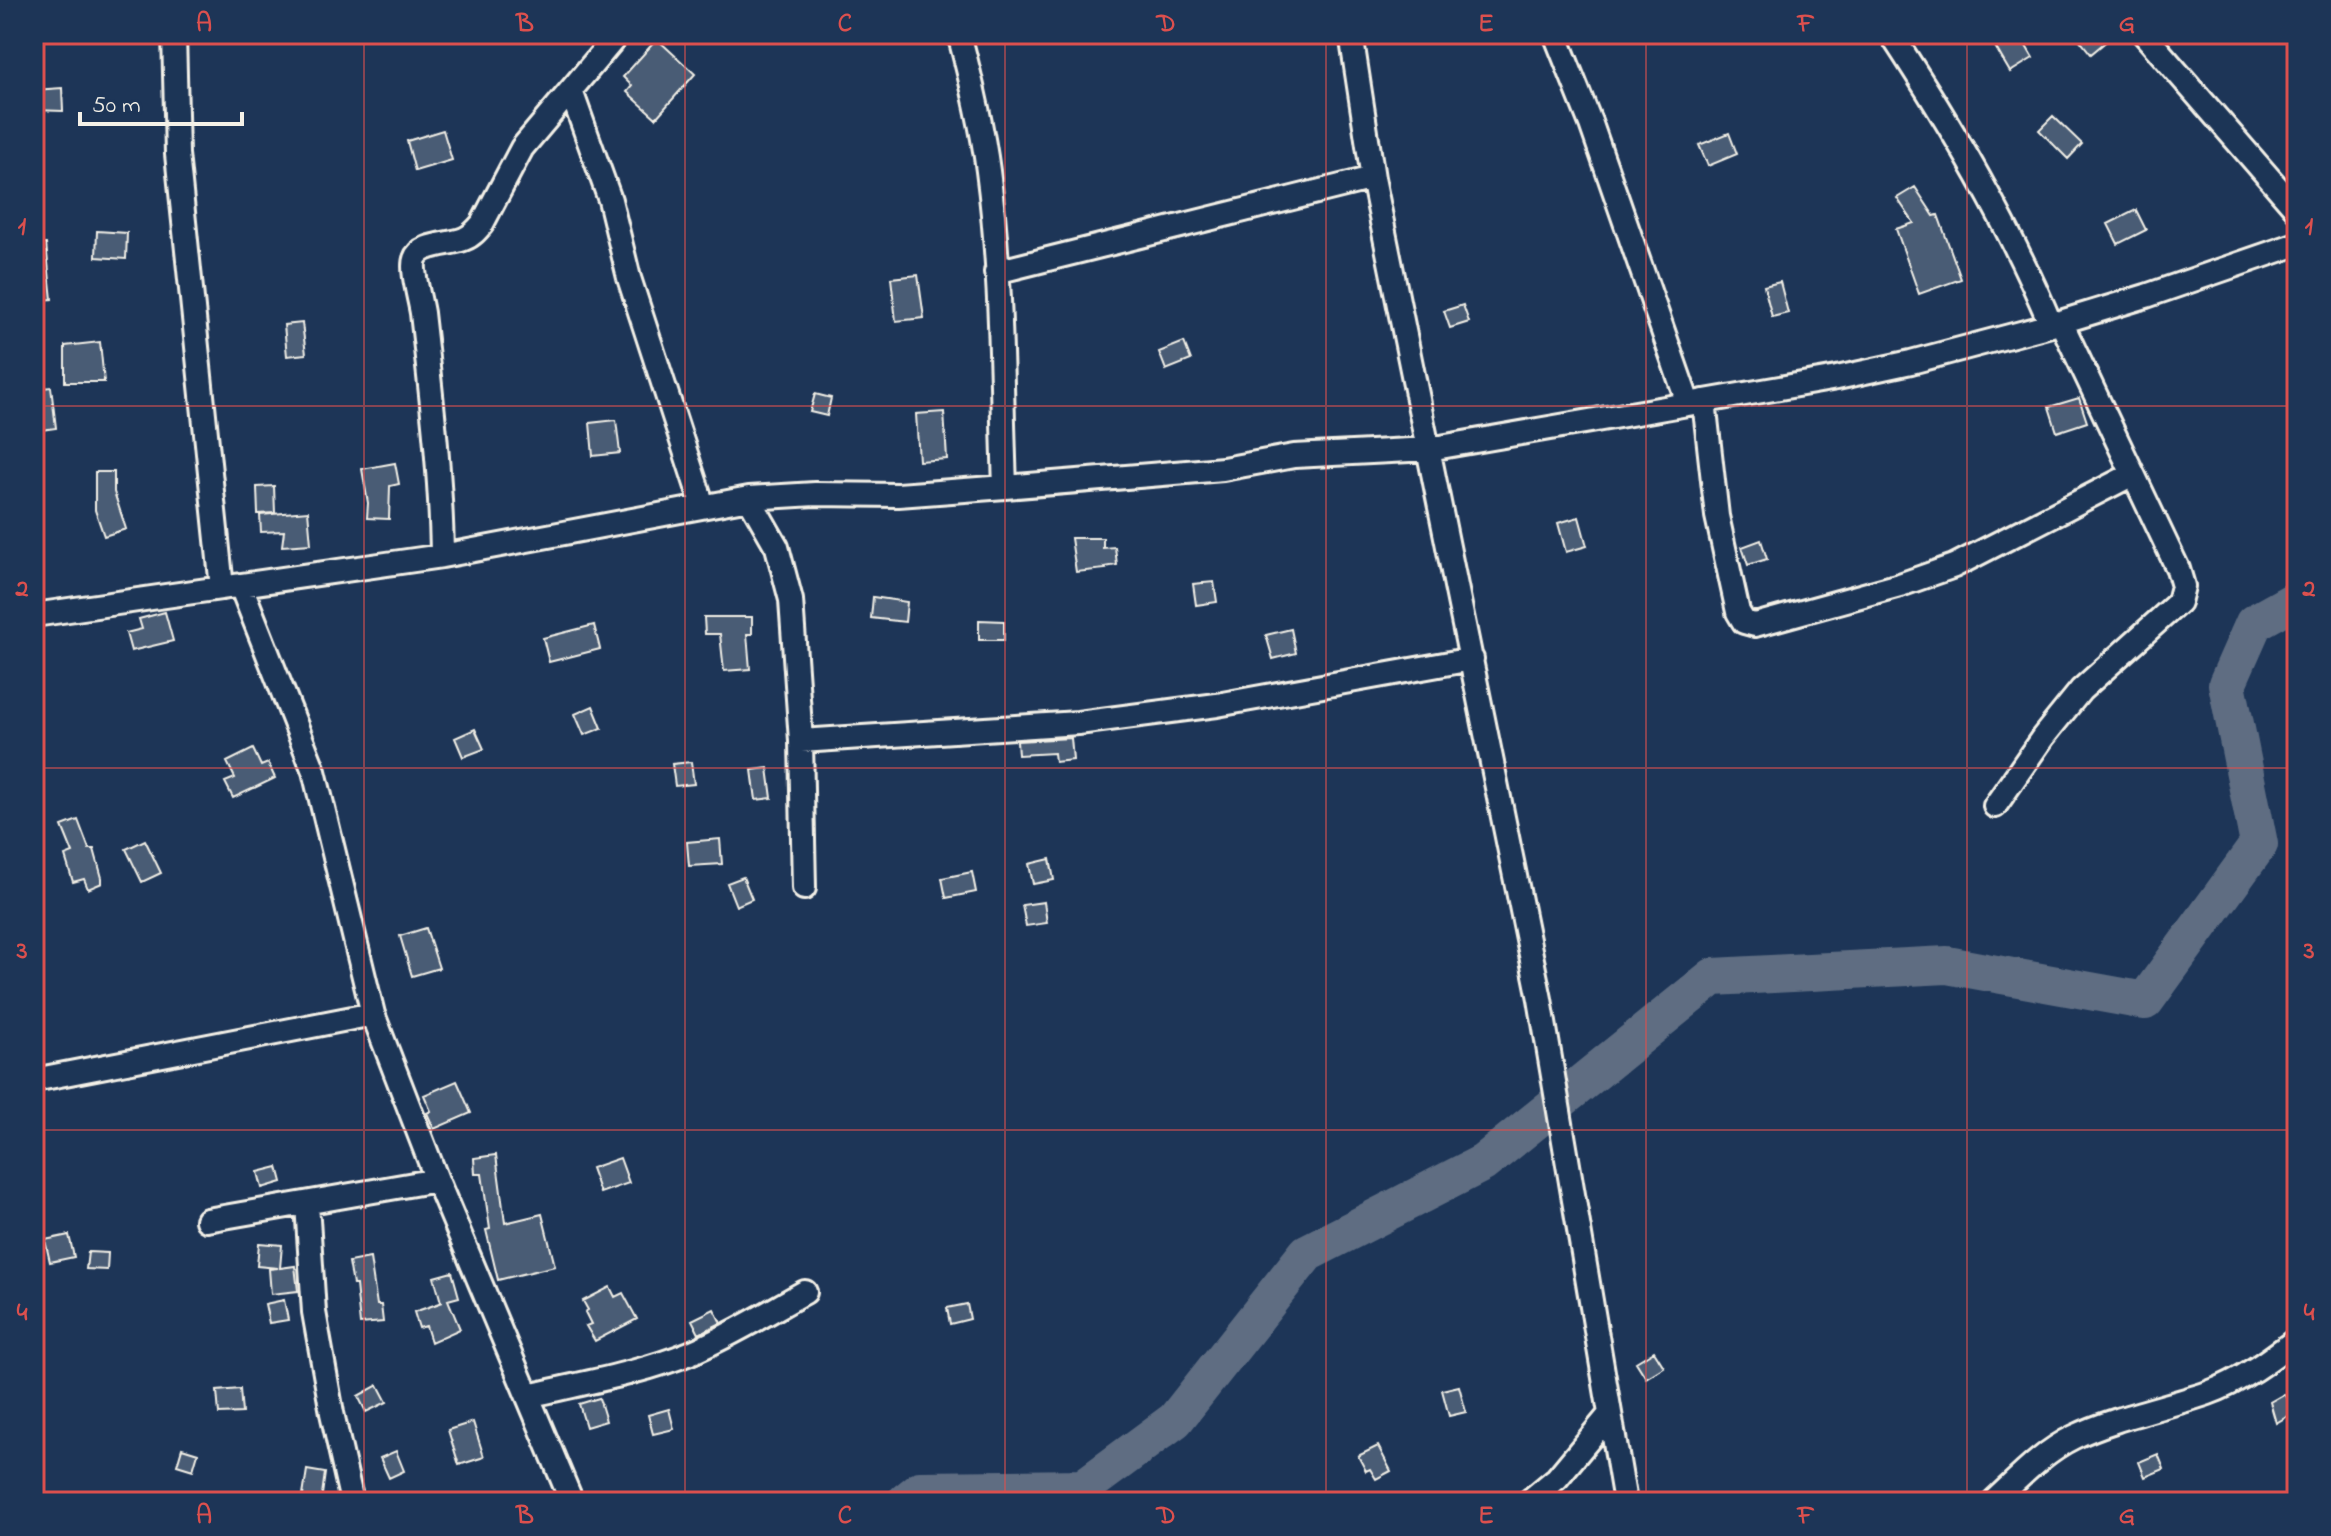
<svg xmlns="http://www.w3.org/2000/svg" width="2331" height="1536" font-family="'Indie Flower',sans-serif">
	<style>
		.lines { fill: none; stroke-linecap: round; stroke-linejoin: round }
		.river { stroke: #5e6d82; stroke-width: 38 }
		.building { fill: #485b74; stroke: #f4f1e8; stroke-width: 2 }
		.minor-casing { stroke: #f4f1e8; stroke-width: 28 }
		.minor { stroke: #1d3557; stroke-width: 22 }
		.grid { fill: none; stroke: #dc504e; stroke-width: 2; stroke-opacity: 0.55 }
		.neatline { fill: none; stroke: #dc504e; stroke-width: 3 }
		.grid-label { font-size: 26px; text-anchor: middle; font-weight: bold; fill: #dc504e }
	</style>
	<rect width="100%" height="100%" fill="#1d3557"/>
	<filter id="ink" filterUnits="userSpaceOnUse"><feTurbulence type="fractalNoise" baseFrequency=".0125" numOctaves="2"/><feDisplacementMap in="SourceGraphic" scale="16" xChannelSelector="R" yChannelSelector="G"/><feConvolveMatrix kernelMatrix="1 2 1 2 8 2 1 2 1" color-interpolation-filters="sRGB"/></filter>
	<g filter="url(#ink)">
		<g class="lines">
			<path class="river" d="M905,1502L920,1490L1083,1488L1175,1420L1307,1253L1483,1163L1713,977L1947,965L2145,1001L2259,844L2227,684L2254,623L2297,599"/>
		</g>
		<path class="building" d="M2008,34H2019L2033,58L2010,72L1993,43Z
			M2075,34H2115L2091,54Z
			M657,39L695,74L656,118L627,92L632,86L623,77Z
			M62,88L63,111L34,110V90Z
			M2053,116L2082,144L2068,159L2039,130Z
			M443,130L452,160L415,171L407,141Z
			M1729,133L1737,154L1708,166L1699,145Z
			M1915,187L1934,216L1938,215L1961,279L1919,294L1896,229L1914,223L1897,198Z
			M2136,210L2146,230L2118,244L2108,224Z
			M97,231L127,233L126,259L96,257Z
			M34,244H46L52,299L34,301Z
			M918,275L924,318L896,321L891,278Z
			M1780,282L1788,313L1772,317L1764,286Z
			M1463,305L1469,322L1450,328L1444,311Z
			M302,323L306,354L287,356L284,325Z
			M100,342L104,382H65V346Z
			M1184,342L1191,360L1166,370L1159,352Z
			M51,387L56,428L34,431V389Z
			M815,394L831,398L827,416L810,412Z
			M2079,398L2087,422L2057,432L2049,407Z
			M944,412L947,459L919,461L916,414Z
			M616,420L620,453L593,456L590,423Z
			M395,463L399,484L390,486L389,519L367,518L368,503L362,469Z
			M95,472H114V492L126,529L104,536L95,510Z
			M274,486L275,513L258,514L257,487Z
			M308,511L311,544L282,546L284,531L261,532L260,515Z
			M1579,517L1587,546L1566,552L1558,523Z
			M1071,538H1103V548L1115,547L1117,565L1105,567L1106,569L1076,572Z
			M1761,540L1767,559L1748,565L1742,547Z
			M1214,582L1217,602L1196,605L1193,584Z
			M873,597L907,602L905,622L871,618Z
			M165,612L173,641L131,651L126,633L142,629L139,619Z
			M704,617H752V634H747L750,669L724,671L720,634H705Z
			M979,620L1004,621V640H979Z
			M594,625L600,649L549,662L543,638Z
			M1291,629L1296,653L1273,659L1266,635Z
			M593,706L602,728L584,735L575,714Z
			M475,729L484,749L463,757L455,738Z
			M1071,738L1073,760L1055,762L1054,753L1018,755L1017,741Z
			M253,749L261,766L268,763L275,778L233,798L225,782L235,778L227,762Z
			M691,762L694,784L675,786L672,764Z
			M768,768L772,798L756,800L752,770Z
			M78,820L89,849H94L102,878V883L88,889L84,879L73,882L65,856L73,853L62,826Z
			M720,839L722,864L689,866L687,842Z
			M145,840L161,873L142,882L126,849Z
			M1050,859L1054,880L1033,884L1029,864Z
			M972,872L976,892L946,898L942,878Z
			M743,877L752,899L736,906L727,883Z
			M1044,902L1047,923L1026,926L1022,905Z
			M426,928L439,968L412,976L400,936Z
			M457,1081L471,1113L434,1129L427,1113L431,1111L424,1095Z
			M496,1155L505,1223L542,1214L555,1266L498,1280L486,1230L490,1229L482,1174H475L474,1158Z
			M620,1158L629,1183L600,1193L591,1168Z
			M278,1167L282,1182L262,1188L258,1172Z
			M69,1235L74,1257L50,1262L45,1240Z
			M259,1243L282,1245L280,1268L295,1266L298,1291L271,1294L269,1269L278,1268L257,1266Z
			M88,1252L108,1253L107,1270L86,1269Z
			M370,1258L377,1305H381L383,1322L360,1324L356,1285H353L349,1262Z
			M452,1272L459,1297L448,1300L460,1329L431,1342L426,1326L419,1328L414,1312L443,1302H441L434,1277Z
			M610,1287L615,1297L623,1293L637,1319L595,1341L586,1326L591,1324L585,1312L588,1310L583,1301Z
			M284,1300L288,1320L269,1323L265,1304Z
			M967,1304L970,1319L950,1324L947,1308Z
			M714,1309L721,1323L699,1334L692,1320Z
			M1654,1351L1664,1367L1646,1378L1636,1362Z
			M378,1385L387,1402L366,1412L358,1396Z
			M1459,1386L1466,1412L1449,1416L1442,1390Z
			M240,1389L242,1413L219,1414L217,1391Z
			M2284,1394L2295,1412L2276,1423L2270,1402Z
			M599,1398L606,1421L586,1427L579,1404Z
			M669,1409L674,1429L653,1434L648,1415Z
			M473,1422L484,1457L459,1465L448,1430Z
			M1378,1446L1391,1471L1376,1479L1370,1469L1366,1471L1358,1456Z
			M182,1448L198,1453L193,1470L177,1465Z
			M396,1451L404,1471L389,1478L380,1458Z
			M2158,1454L2164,1469L2145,1477L2139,1462Z
			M307,1470L325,1473L321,1502H302Z"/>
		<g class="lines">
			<g class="minor-casing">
				<path id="minor" d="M174,34L177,154L222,588
					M959,34C971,79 982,125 988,171C1002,275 1001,382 1005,487
					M1351,34L1373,178L1540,999L1625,1502
					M1555,34L1591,124L1688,403
					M1891,34C1952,127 2008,222 2051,325
					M2144,34L2297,210
					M571,91L610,200L629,278L703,506
					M996,272L1373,178
					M1704,401L1717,516L1738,612L1744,622L1755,625L1900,585L1954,566L2133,474
					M749,498L777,547L791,600L801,741L804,888
					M442,556C441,475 431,394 422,313C420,300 411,269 415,259C420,243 450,245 464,239C472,236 477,230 482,224L522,148L618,34
					M241,586L314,771L373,1014L437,1180L572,1502
					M34,615L442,556L749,498L815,494L898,495L1005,487L1223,469L1294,456L1429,449L1837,378L1911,362L2051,325L2146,296L2297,244
					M801,741L1078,723L1217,705L1472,659
					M1995,806L2043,737L2081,690L2179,602L2183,586L2178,569L2061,322
					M34,1080L373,1014
					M307,1204L314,1312L332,1413L352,1502
					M207,1220L437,1180
					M528,1396C582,1383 639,1374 690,1353C730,1336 767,1313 805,1292
					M1528,1502L1557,1478L1610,1414
					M1993,1502C2018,1479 2043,1452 2074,1437C2116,1417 2164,1408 2208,1393C2241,1381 2269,1360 2297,1339"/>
			</g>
			<use href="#minor" class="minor"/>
		</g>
	</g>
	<path class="grid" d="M364,34V1502M685,34V1502M1005,34V1502M1326,34V1502M1646,34V1502M1967,34V1502M34,406H2297M34,768H2297M34,1130H2297"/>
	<rect width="2331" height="1536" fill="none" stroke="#1d3557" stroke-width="88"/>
	<path d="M80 112v12h162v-12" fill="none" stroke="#f4f1e8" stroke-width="4"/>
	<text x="92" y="112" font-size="24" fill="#f4f1e8" stroke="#1d3557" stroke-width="6" paint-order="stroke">50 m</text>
	<rect x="44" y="44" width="2243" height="1448" class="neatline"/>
	<g class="grid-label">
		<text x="204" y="31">A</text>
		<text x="525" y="31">B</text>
		<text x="845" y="31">C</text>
		<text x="1166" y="31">D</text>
		<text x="1486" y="31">E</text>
		<text x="1806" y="31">F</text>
		<text x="2127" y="31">G</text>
		<text x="22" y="234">1</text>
		<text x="2309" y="234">1</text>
		<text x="22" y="596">2</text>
		<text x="2309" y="596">2</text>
		<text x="22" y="958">3</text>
		<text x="2309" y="958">3</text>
		<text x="22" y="1320">4</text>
		<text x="2309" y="1320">4</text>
		<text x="204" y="1523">A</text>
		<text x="525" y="1523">B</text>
		<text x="845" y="1523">C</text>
		<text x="1166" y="1523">D</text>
		<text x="1486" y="1523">E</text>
		<text x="1806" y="1523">F</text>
		<text x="2127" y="1523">G</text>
	</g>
</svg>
